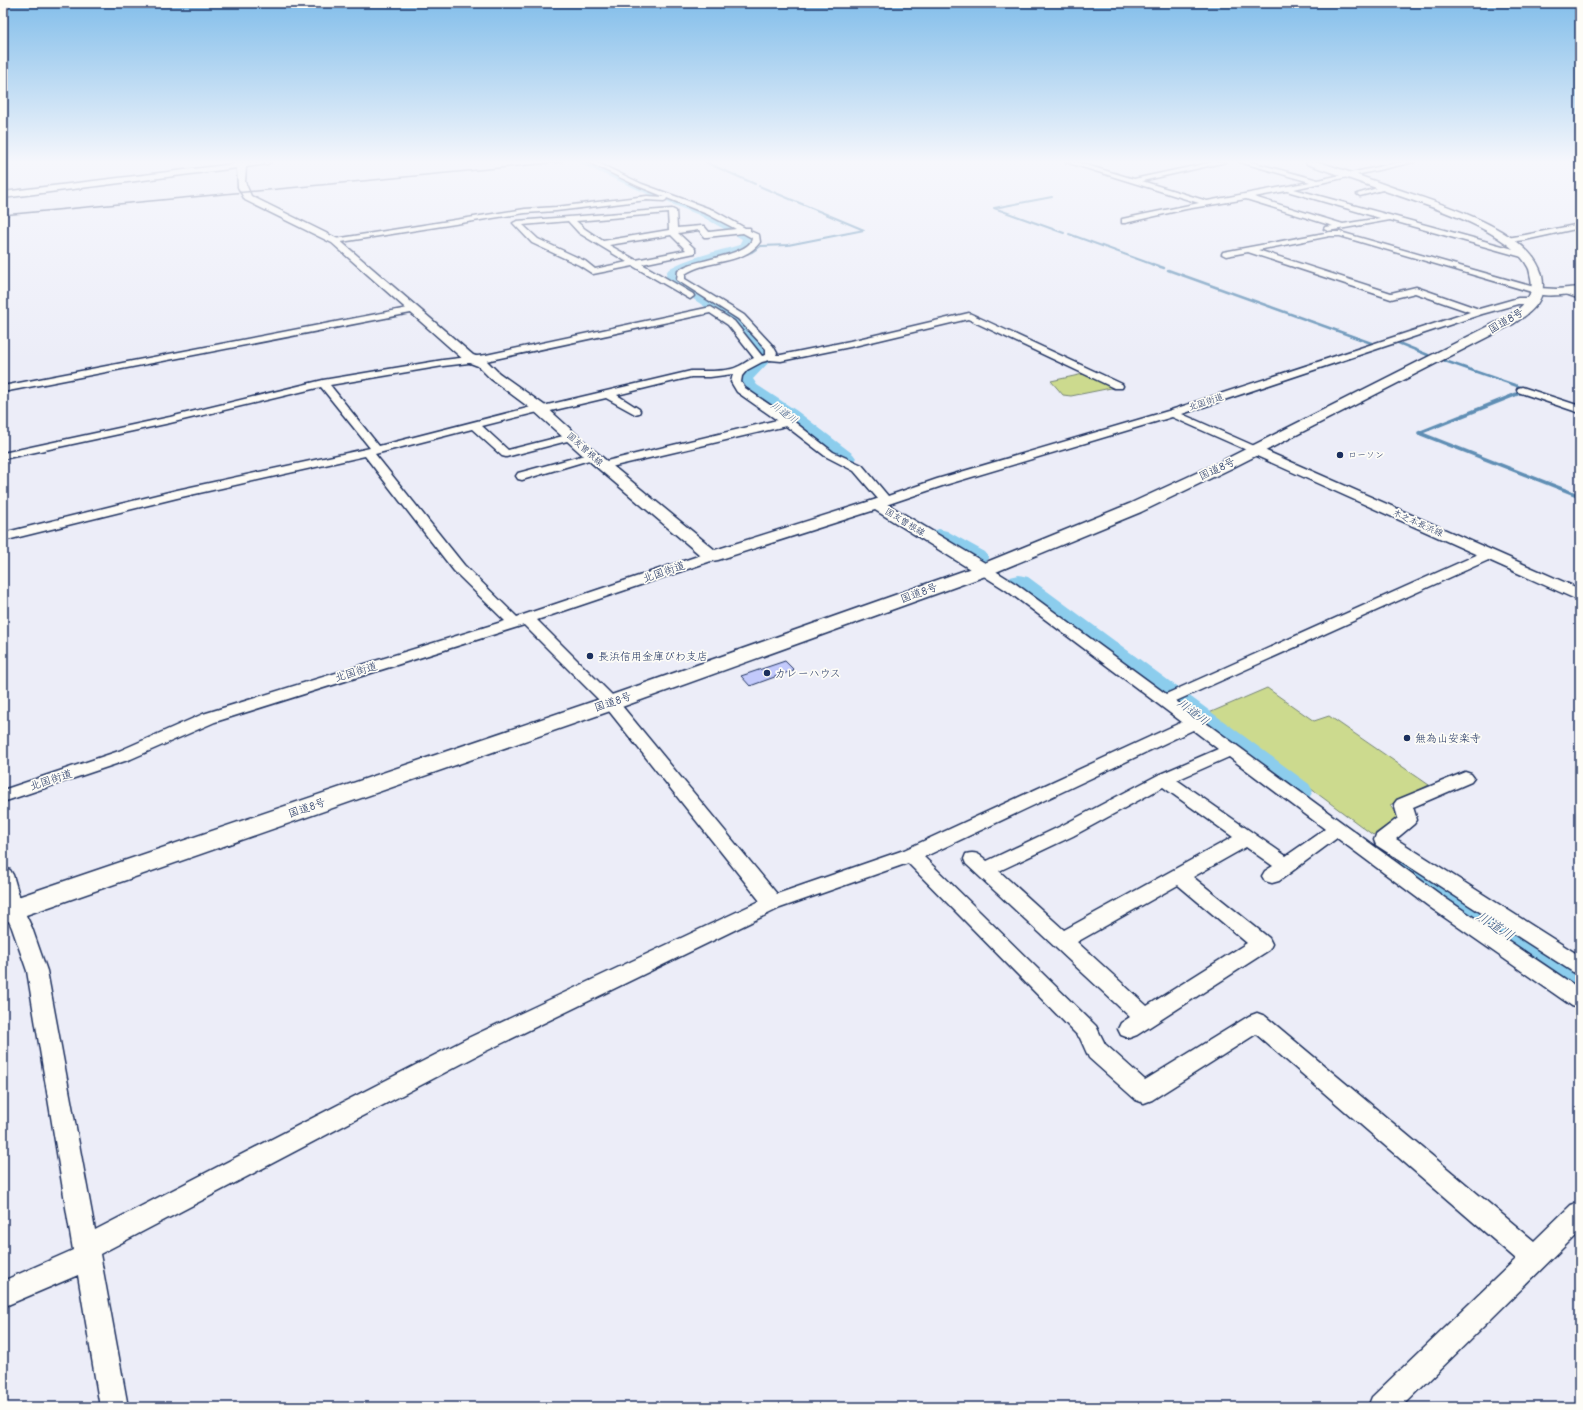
<svg xmlns="http://www.w3.org/2000/svg" width="1583" height="1410" font-family="'Comic Neue','Klee One',sans-serif">
	<style>
		.green { fill: #ccda8e; stroke: #748476 }
		.lines { fill: none; stroke-linecap: round; stroke-linejoin: round }
		.stream-far2 { stroke: #5f8eb4; stroke-width: 2 }
		.stream-far1 { stroke: #5f8eb4; stroke-width: 2.5 }
		.stream { stroke: #5f8eb4; stroke-width: 3.5 }
		.river { fill: #8ccded; fill-rule: evenodd }
		.building { fill: #c3cafc; stroke: #1b2f5e }
		.minor-casing { stroke: #1b2f5e; stroke-width: 3 }
		.major-casing { stroke: #1b2f5e; stroke-width: 3 }
		.highway-casing { stroke: #1b2f5e; stroke-width: 3 }
		.minor { fill: #fdfcf7; fill-rule: evenodd }
		.major { fill: #fdfcf7; fill-rule: evenodd }
		.highway { fill: #fdfcf7; fill-rule: evenodd }
		.rail { stroke: #1b2f5e; stroke-width: 1.5 }
		.poi-dot { fill: #1b2f5e; stroke: #fdfcf7; stroke-width: 1.5 }
		.labels { text-anchor: middle; dominant-baseline: central; stroke-width: 3.5; stroke-linejoin: round; paint-order: stroke }
		.far-street-label { font-size: 9px; fill: #1b2f5e; stroke: #fdfcf7 }
		.far-poi-label { font-size: 9px; fill: #1b2f5e; stroke: #fdfcf7; text-anchor: start }
		.far-water-label { font-size: 10px; font-style: italic; fill: #375682; stroke: #fdfcf7 }
		.street-label { font-size: 11px; fill: #1b2f5e; stroke: #fdfcf7 }
		.poi-label { font-size: 11px; fill: #1b2f5e; stroke: #fdfcf7; text-anchor: start }
		.water-label { font-size: 12px; font-style: italic; fill: #375682; stroke: #fdfcf7 }
		.near-water-label { font-size: 14px; font-style: italic; fill: #375682; stroke: #fdfcf7 }
	</style>
	<rect width="100%" height="100%" fill="#ecedf8"/>
	<filter id="ink" filterUnits="userSpaceOnUse"><feTurbulence type="fractalNoise" baseFrequency=".025" numOctaves="2"/><feDisplacementMap in="SourceGraphic" scale="8" xChannelSelector="R" yChannelSelector="G"/><feConvolveMatrix kernelMatrix="1 2 1 2 8 2 1 2 1" color-interpolation-filters="sRGB"/></filter>
	<g filter="url(#ink)">
		<path class="green" d="M1088,373L1116,387L1071,396L1063,395L1051,381Z
			M1267,688L1314,721L1329,716L1429,785L1390,805L1398,818L1373,835L1209,713Z"/>
		<g class="lines">
			<path class="stream-far2" d="M705,162L755,184
				M1052,197L994,208L1064,233
				M1069,234L1154,265
				M739,256L752,252L761,246L788,245L864,230L759,186"/>
			<path class="stream-far1" d="M1152,264L1164,268
				M1168,270L1374,344L1379,342
				M1396,342L1428,355
				M1445,361L1526,389
				M1515,395L1521,393"/>
			<path class="stream" d="M1517,394L1419,433L1580,496"/>
			<path class="river" d="M580,162H595L669,194L671,197C684,196 744,226 754,235L756,242L749,251L687,270L680,275V277L744,319L770,350L773,354L770,358L766,359L769,362L753,379L757,385L797,411L853,454L856,458L853,462L846,464L839,462L783,419L744,393L735,379C739,371 749,360 758,357L732,325L671,284L666,278C666,275 666,272 668,270C679,260 723,250 739,245L742,239L699,215L669,203L667,200H661L581,164Z
				M939,529L947,531L985,552L989,557L985,562C966,567 947,550 931,541L928,536L931,531Z
				M1019,575L1028,577L1309,784L1313,791L1309,798L1298,801L1287,798L1010,587L1007,582L1010,577Z
				M1410,859L1422,862L1580,962V996L1567,991L1398,880L1393,871L1398,862Z"/>
		</g>
		<path class="building" d="M785,661L794,670L750,686L741,676Z"/>
		<g class="lines">
			<g class="minor-casing">
				<path id="minor" d="M588,162H596L642,184L713,210L745,228H750V231L759,235L760,242C744,265 707,259 685,274V279L744,315L773,346L777,353L776,355H781L850,341L969,313L1122,384L1123,386L1122,388H1114L968,319L850,347L781,361L770,360L762,362L747,370L742,376L741,382L745,388L792,420L833,452L862,465L888,496L937,479L1168,411L1470,312L1415,293L1391,299L1388,298L1248,252L1226,256L1222,254L1223,252L1330,232H1340L1541,289L1542,291L1541,293H1535L1340,236H1330L1258,250L1391,293L1416,287L1479,309L1518,298H1534L1538,301L1534,304H1518L1482,314L1182,414L1259,448L1261,450L1259,452H1251L1172,417L945,485L877,508L873,507L871,504L873,501L878,499L854,471L825,456L786,426L602,469L598,467L596,465L598,463L777,420L737,392L731,382L733,374L710,377H691L617,395L639,409L640,411L639,413L635,414L606,398L542,413L538,412L482,426L508,450L571,434L577,437L575,439L506,457L502,456L472,429L375,454L464,565L517,617L707,553H717L719,556L717,559L537,620L617,700L777,894L904,850L1182,722L1006,590L979,573L977,570L979,567H989L1016,584L1166,694L1483,552H1493L1495,555L1493,558L1176,701L1445,898L1580,989V1009L1572,1006L1431,908L1337,838L1279,881L1272,883L1265,881L1262,876L1265,871L1273,866L1246,847L1193,877L1269,938L1272,944L1269,950L1137,1035L1129,1038L1121,1035L1118,1029L1121,1023L1130,1017L966,864L964,859L966,854C976,851 980,855 987,861L1061,826L1158,775L1218,749L1193,730L924,857L1096,1026L1105,1044L1145,1080L1249,1016L1257,1013L1265,1016L1534,1241L1571,1205L1580,1202V1231L1402,1407H1368L1372,1397L1516,1259L1256,1034L1152,1100L1144,1103L1136,1100L1089,1058L1080,1038L908,863L780,908L484,1052L100,1254L128,1407H100L78,1275L3,1307V1281L73,1250L27,971L12,928L3,908V868L10,870L13,875L23,909L32,928L47,971L95,1230L468,1038L760,901L605,706L524,625L215,722L131,759L3,802V790L119,751L203,714L505,621L454,571L365,456L177,498L3,541V533L177,490L370,448L321,387L170,423L3,459V453L170,417L323,380L443,360L486,355L711,307L734,321L762,356L766,355V349L738,319L677,280L678,271C681,269 685,266 689,265C702,260 752,253 752,238L743,233L707,237H704L699,230L678,233L695,249V253L642,264L693,294L694,296L690,299L633,266L593,274L579,265L532,243L513,223L517,221L672,209L676,211L677,228L701,226H704L709,232L736,229L707,214L667,198L666,200L664,201L647,200L556,211L525,213L335,243L331,241L335,239L525,209L556,207L647,196L665,197L638,186ZM668,213L669,230L603,241L585,229L576,221ZM568,221L579,233L627,262L595,269L585,261L538,239L523,225ZM671,235L686,250L636,260L609,245ZM710,313L728,325L754,358C748,360 743,365 737,367C727,372 702,371 691,371L543,406L539,405L379,446L330,385L443,366L486,361ZM1229,757L1325,829L1286,856L1177,780ZM1163,787L1233,837L1064,930L999,871L1073,836ZM1178,885L1247,943L1147,1006L1077,942Z
					M1066,162H1076L1134,179L1213,162H1226L1142,181L1207,201L1310,182L1240,162H1251L1318,180L1401,162H1414L1294,189L1528,253L1529,255L1525,257H1522L1390,220L1328,231L1324,229L1325,227L1333,226L1246,199L1186,209L1125,223H1122V219L1199,203ZM1286,191H1287L1380,218L1343,224L1254,197Z
					M1384,186L1387,188L1386,189L1360,196L1357,194Z
					M1580,224V228L1525,240L1507,242L1503,240L1507,238L1525,235Z
					M1569,289L1580,293V299L1566,294L1565,292L1566,290Z
					M413,307L416,308L417,310L416,312L3,392V386Z
					M1522,387L1580,406V413L1518,392L1517,390L1518,388Z
					M592,453L596,454L598,456L596,458L522,480L518,479L516,476L518,473Z
					M1465,772L1471,774L1474,778L1471,782L1413,807L1417,820L1414,824L1396,839L1580,956V974L1573,972L1376,845L1374,840L1376,835L1398,818L1394,804L1397,800Z"/>
			</g>
			<g class="major-casing">
				<path id="major" d="M233,162H271L267,164L246,167L245,182L251,196L338,239L473,355L486,360L499,373L544,405L597,453L715,550L877,499L882,501L990,566L993,570L990,574L984,575L978,574L875,510L718,560L712,561L706,560L587,459L534,411L491,379L478,366L465,361L332,243L245,200L238,187L237,168L3,198V192L234,164Z
					M1580,287V293C1570,294 1539,299 1533,291L1538,288L1557,289Z
					M1255,446L1580,589V601L1250,453L1248,450L1250,447Z"/>
			</g>
			<g class="highway-casing">
				<path id="highway" d="M1306,162H1319C1344,170 1369,179 1394,188C1434,202 1532,229 1542,276C1547,300 1532,312 1513,324L1232,468L1141,512L991,574L619,708L3,923V902L603,698L977,566L1129,504L1220,462L1505,318C1520,309 1535,298 1531,278C1530,275 1530,270 1528,267C1507,228 1427,206 1388,192C1361,183 1334,173 1307,164Z"/>
			</g>
			<use href="#minor" class="minor"/>
			<use href="#major" class="major"/>
			<use href="#highway" class="highway"/>
			<path class="rail" d="M3,215L562,162"/>
		</g>
	</g>
	<linearGradient id="sky" x2="0" y2="1"><stop stop-color="#83beea"/><stop offset="0.45" stop-color="#f6f7fc"/><stop offset="1" stop-color="#f6f7fc" stop-opacity="0"/></linearGradient>
	<rect width="1583" height="360" fill="url(#sky)"/>
	<g class="poi-dot">
		<circle cx="1340" cy="455" r="4"/>
		<circle cx="590" cy="656" r="4"/>
		<circle cx="767" cy="673" r="4"/>
		<circle cx="1407" cy="738" r="4"/>
	</g>
	<g class="labels">
		<g class="far-street-label">
			<text transform="translate(1206 402) rotate(-18)">北国街道</text>
			<text transform="translate(585 449) rotate(42)">国友曽根線</text>
			<text transform="translate(905 522) rotate(31)">国友曽根線</text>
			<text transform="translate(1418 523) rotate(24)">木之本長浜線</text>
		</g>
		<g class="far-poi-label">
			<text x="1348" y="455">ローソン</text>
		</g>
		<g class="far-water-label">
			<text transform="translate(784 413) rotate(36)">川道川</text>
		</g>
		<g class="street-label">
			<text transform="translate(1506 321) rotate(-30)">国道8号</text>
			<text transform="translate(1217 469) rotate(-25)">国道8号</text>
			<text transform="translate(664 572) rotate(-19)">北国街道</text>
			<text transform="translate(919 593) rotate(-20)">国道8号</text>
			<text transform="translate(356 672) rotate(-17)">北国街道</text>
			<text transform="translate(613 702) rotate(-19)">国道8号</text>
			<text transform="translate(51 780) rotate(-18)">北国街道</text>
			<text transform="translate(307 808) rotate(-19)">国道8号</text>
		</g>
		<g class="poi-label">
			<text x="598" y="656">長浜信用金庫びわ支店</text>
			<text x="775" y="673">カレーハウス</text>
			<text x="1415" y="738">無為山安楽寺</text>
		</g>
		<g class="water-label">
			<text transform="translate(1193 712) rotate(37)">川道川</text>
		</g>
		<g class="near-water-label">
			<text transform="translate(1495 926) rotate(33)">川道川</text>
		</g>
	</g>
	<rect width="1583" height="1410" fill="none" stroke="#fdfcf7" stroke-width="16"/>
	<rect x="8" y="8" width="1567" height="1394" fill="none" stroke="#1b2f5e" stroke-width="1.5" filter="url(#ink)"/>
</svg>
